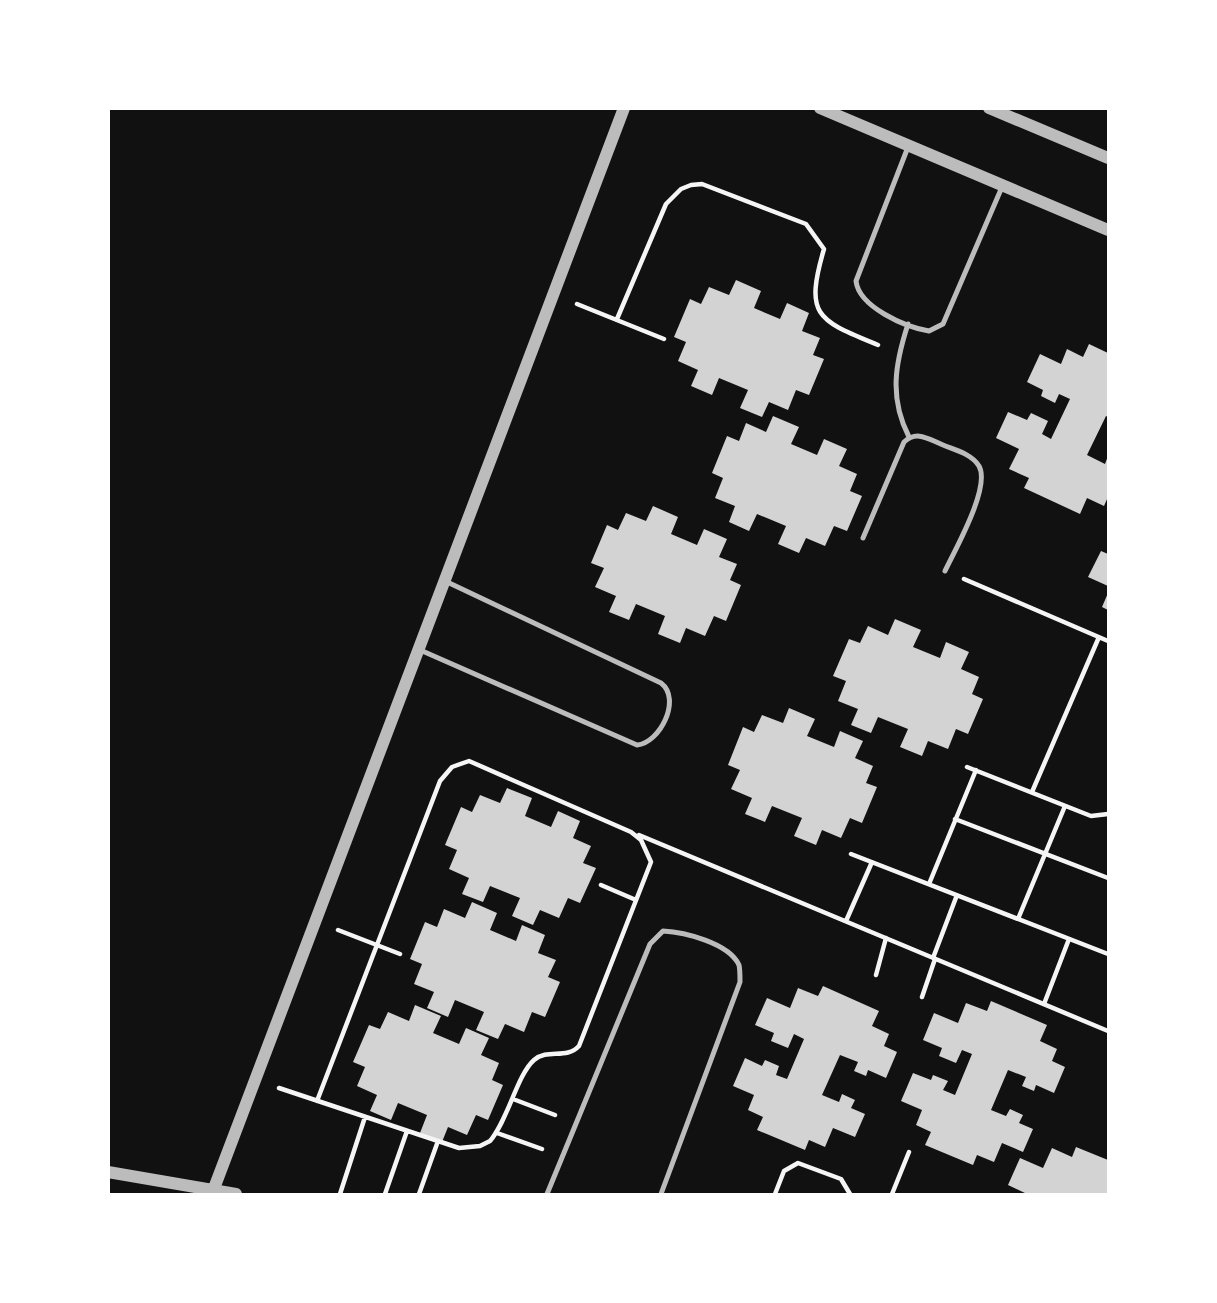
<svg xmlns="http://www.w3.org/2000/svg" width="1217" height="1303" font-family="'PT Sans',sans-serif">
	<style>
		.building { fill: #d3d3d3 }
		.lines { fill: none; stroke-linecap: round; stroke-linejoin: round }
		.path { stroke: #f5f5f5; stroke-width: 4.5 }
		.service { stroke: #bcbcbc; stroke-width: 5 }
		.tertiary { stroke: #bcbcbc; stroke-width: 12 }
	</style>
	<rect width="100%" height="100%" fill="#111"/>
	<path class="building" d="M736,280L761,291L754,308L780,319L787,303L809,313L802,331L820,338L813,355L824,359L809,395L796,390L788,410L769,402L762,417L740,408L748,390L719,378L712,395L691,386L698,370L678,361L686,342L674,337L690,299L701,304L709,287L729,295Z
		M1089,344L1108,353V417L1106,416L1087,455L1105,464L1108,456V497L1104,506L1087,498L1080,514L1024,488L1029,478L1009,469L1019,449L996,438L1008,412L1027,420L1031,413L1048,421L1042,434L1051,439L1070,399L1059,394L1055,403L1041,396L1043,390L1027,382L1040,354L1061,364L1067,349L1083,357Z
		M773,416L799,427L791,444L817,455L824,439L847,449L839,466L857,474L850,491L862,496L847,531L834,526L825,546L806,538L799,553L778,544L786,526L757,514L749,531L729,522L735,506L715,498L723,478L712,473L727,436L739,441L746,423L766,432Z
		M653,506L678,517L671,534L697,545L704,529L727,539L719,557L737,564L730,580L741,585L726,621L714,616L705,636L686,628L680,643L658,634L665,616L636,604L629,620L609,612L616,596L595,587L604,568L591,563L607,525L618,530L626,513L646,521Z
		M1101,551L1108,554V586L1088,577Z
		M1108,593V610L1102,607Z
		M895,619L921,630L913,647L940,658L946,642L969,652L961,669L979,677L972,694L983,699L968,734L956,729L948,749L928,741L922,756L900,747L908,729L878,717L871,733L851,725L858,709L838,701L846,681L833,676L849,639L860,643L868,626L888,635Z
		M789,708L815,719L807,736L834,747L840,731L863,741L855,758L873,766L866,783L877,787L862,823L850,818L841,838L822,830L816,845L794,836L802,818L772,806L765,822L745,814L752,798L731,789L740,770L728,765L743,727L754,732L762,715L783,723Z
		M507,788L532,798L525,816L551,827L558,811L580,821L573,838L591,846L583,863L596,868L580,903L568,898L559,918L540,910L533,925L512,916L520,898L490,886L483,902L462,894L469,878L449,869L457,850L445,845L461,807L472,812L480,795L500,803Z
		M472,902L497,913L490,930L516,941L522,925L545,935L538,953L556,960L548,977L560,982L545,1017L532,1012L524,1032L505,1024L498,1039L476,1030L484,1012L455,1000L448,1017L427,1008L434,992L414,984L422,964L410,959L425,922L437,927L444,909L465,918Z
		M823,986L879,1011L872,1026L889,1034L884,1046L897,1052L886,1078L868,1070L866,1076L854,1071L858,1062L840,1055L822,1095L839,1102L842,1094L855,1100L851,1108L865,1114L855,1137L833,1128L825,1147L809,1140L805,1150L757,1130L763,1117L748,1110L754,1095L733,1086L745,1058L762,1066L765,1060L779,1066L776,1075L787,1079L804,1039L794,1034L788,1048L771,1041L774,1033L755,1025L767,998L790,1008L798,988L818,996Z
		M991,1001L1047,1025L1040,1041L1057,1049L1052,1061L1065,1067L1054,1093L1036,1085L1034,1091L1022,1086L1026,1077L1008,1070L991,1110L1006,1116L1010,1109L1023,1115L1019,1123L1033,1129L1023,1152L1002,1143L994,1162L977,1155L973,1165L925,1145L931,1132L916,1125L922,1110L901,1101L913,1073L931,1080L933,1075L948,1081L943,1090L955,1095L972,1054L962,1050L956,1063L939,1056L942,1048L923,1040L934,1013L958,1023L966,1003L987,1011Z
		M415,1005L441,1016L433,1033L459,1044L466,1028L489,1038L481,1055L499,1063L492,1080L503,1085L488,1120L476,1115L467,1135L448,1127L442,1142L420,1133L427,1115L398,1103L391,1120L370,1111L377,1095L357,1086L365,1067L353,1062L369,1025L380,1029L388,1012L409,1021Z
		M1076,1147L1108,1160V1194H1027L1008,1185L1020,1158L1043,1168L1052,1148L1072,1157Z"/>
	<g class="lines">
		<path class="path" d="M577,304L664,339
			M617,319L666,204L681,189L691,185L702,184L806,224L824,249C804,317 818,320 878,345
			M964,579L1108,641
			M967,767L1091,816L1108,814
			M1032,792L1099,637
			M955,819L1108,878
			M639,835L1108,1031
			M851,854L1108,954
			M929,884L976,770
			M601,885L636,900
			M1018,919L1065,806
			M846,921L872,862
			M338,930L400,954
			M933,958L957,895
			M876,975L886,938
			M922,997L935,959
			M1044,1004L1069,939
			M279,1088L459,1148L480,1146L490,1141C508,1120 517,1075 534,1060C548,1048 566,1060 579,1046L651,862L641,840L631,832L469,761L452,767L440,781L317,1101
			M513,1099L555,1115
			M497,1133L542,1149
			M340,1194L365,1117
			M385,1194L407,1131
			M419,1194L438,1141
			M775,1194L784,1171L798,1163L841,1179L850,1194
			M892,1194L909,1152"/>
		<path class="service" d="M908,147L856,281C859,307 905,327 929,331L943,324L1002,187
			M908,324C895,364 889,398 909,437
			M863,538L904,442C917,430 928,439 943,445C955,450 972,454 979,466C991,487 955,550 945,571
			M420,650L637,745C660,743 682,699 661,683L445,581
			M547,1194L650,944L663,931C684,932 729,943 739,965C740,969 740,977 740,982L661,1194"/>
		<path class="tertiary" d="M820,108L1108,230
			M989,108L1108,158
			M108,1172L236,1194
			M213,1191L624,108"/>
	</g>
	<rect width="1217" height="1303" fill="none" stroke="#ffffff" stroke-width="220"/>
</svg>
